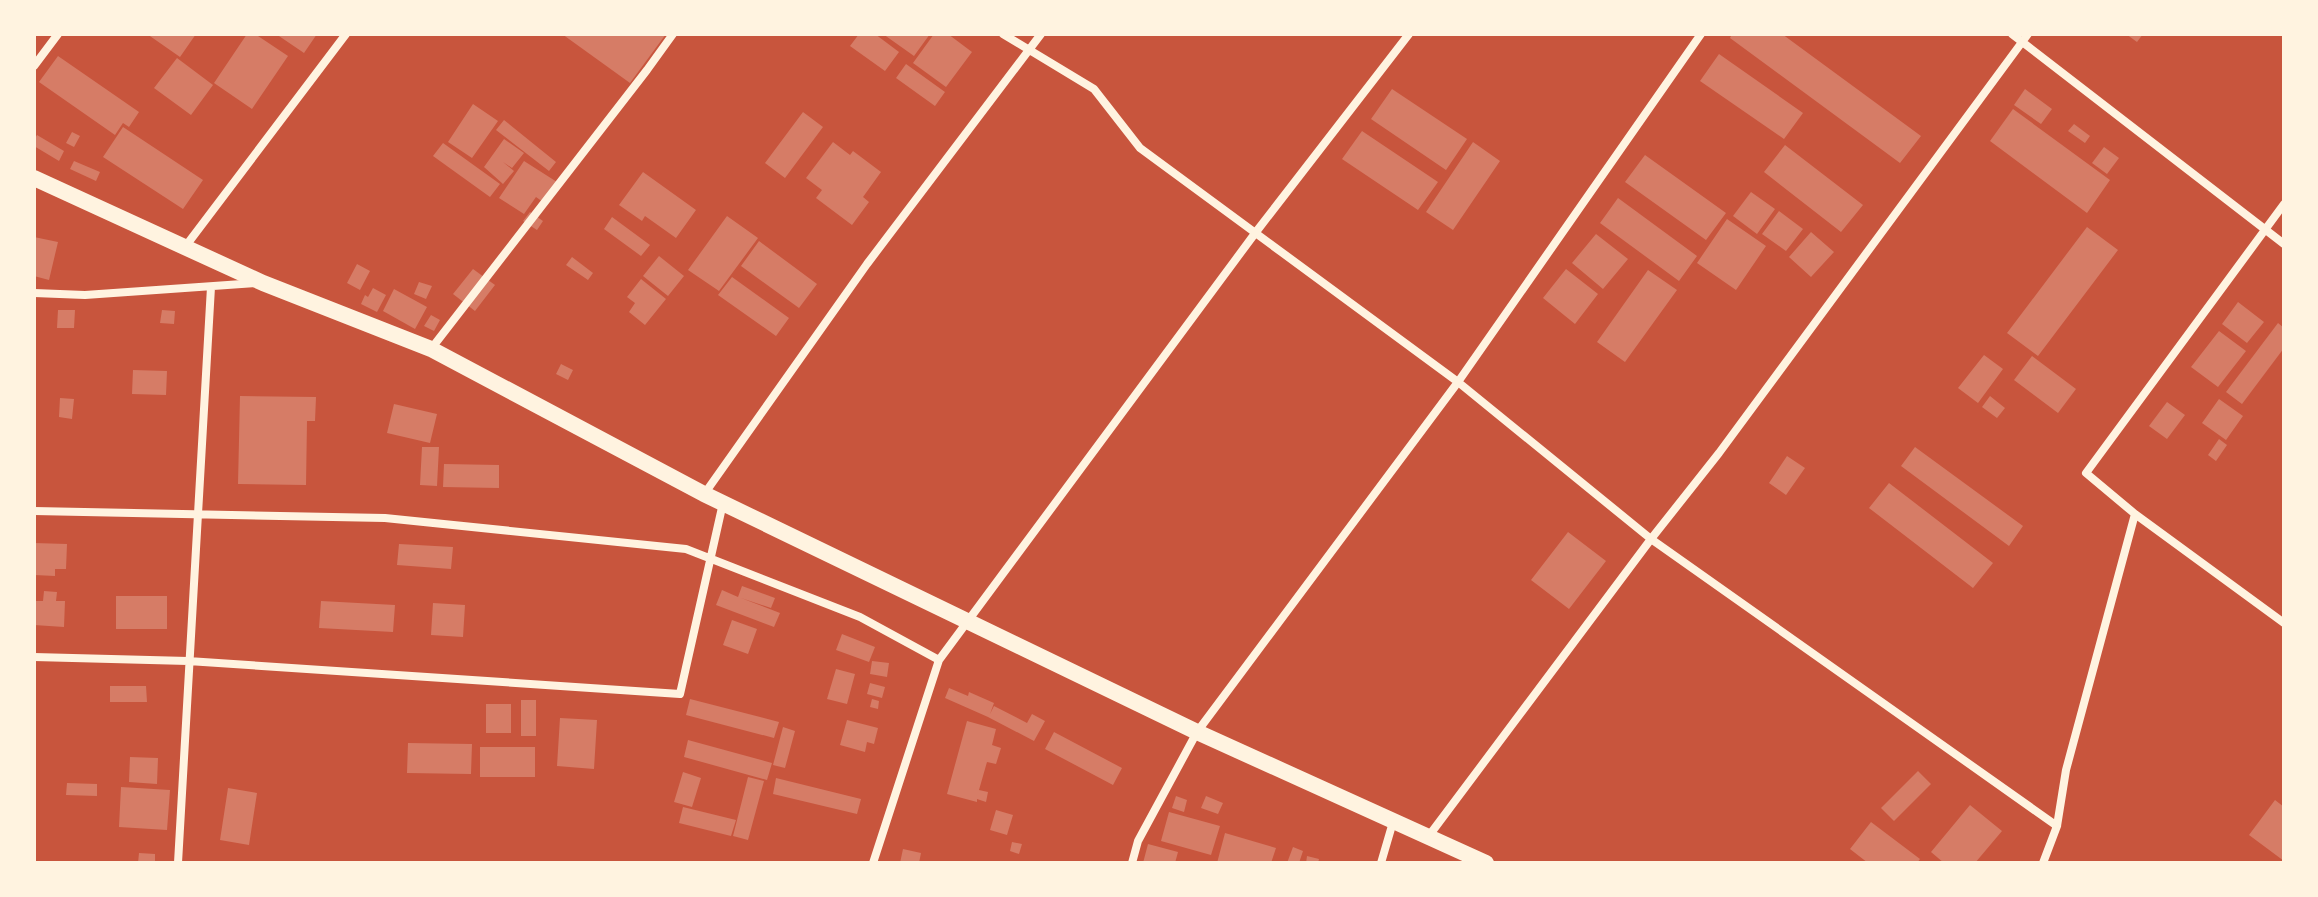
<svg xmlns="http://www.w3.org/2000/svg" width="2318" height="897" font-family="Quicksand,sans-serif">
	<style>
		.building { fill: #d67c66 }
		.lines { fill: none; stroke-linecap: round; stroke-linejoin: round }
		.minor { stroke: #fff3e0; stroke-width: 8 }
		.secondary { stroke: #fff3e0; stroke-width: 16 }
	</style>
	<rect width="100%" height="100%" fill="#c8553d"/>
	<path class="building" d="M147,34H196L180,57Z
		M247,34H255L288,56L252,109L214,83Z
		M276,34H317L304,53Z
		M562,34H666L630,83Z
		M859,34H875L899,52L885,71L850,46Z
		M883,34H930L914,56Z
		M934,34H948L972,52L946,87L913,63Z
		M1732,34H1782L1921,136L1900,163L1730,38Z
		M2126,34H2143L2137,42Z
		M1719,54L1803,113L1784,139L1700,81Z
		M58,56L139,112L129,127L123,123L115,135L39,82Z
		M177,58L213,85L191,115L154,88Z
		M906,64L945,92L935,106L896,78Z
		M1392,89L1467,139L1446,170L1371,119Z
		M2025,89L2052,109L2041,124L2014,105Z
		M473,104L498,121L472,158L448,142Z
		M2013,109L2110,180L2087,213L1990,141Z
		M803,112L823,127L785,178L765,163Z
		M504,120L556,162L549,171L496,130Z
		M2074,124L2090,136L2085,143L2068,131Z
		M123,127L203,180L183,209L103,157Z
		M1362,131L1438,182L1418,210L1342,159Z
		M72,132L80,136L74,147L66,143Z
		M37,135L64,151L59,161L34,146V140Z
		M504,139L524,153L512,168L503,162L514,171L503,184L484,167Z
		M833,142L850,155L853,151L881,172L863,197L869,202L852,225L816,198L822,190L806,178Z
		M1473,142L1500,161L1453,230L1426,212Z
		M443,143L500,184L490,197L433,156Z
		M1785,145L1863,205L1841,232L1764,172Z
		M2104,147L2119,158L2107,174L2092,163Z
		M1645,155L1726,213L1706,240L1625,182Z
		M74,161L100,172L96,181L70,169Z
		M524,161L557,182L543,202L536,197L524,214L499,198Z
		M643,172L696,210L676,238L645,216L642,221L619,205Z
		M1751,192L1775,209L1757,234L1733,216Z
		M1618,198L1697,256L1679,281L1600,223Z
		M1779,211L1803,229L1786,251L1762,234Z
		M530,212L543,221L537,230L523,221Z
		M727,216L758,238L719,291L688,270Z
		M612,217L650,245L641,256L604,229Z
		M1727,219L1766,246L1736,290L1697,263Z
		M2087,227L2118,250L2038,356L2007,333Z
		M1811,232L1834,252L1811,277L1789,257Z
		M1596,234L1628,259L1603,289L1572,263Z
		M34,237L58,242L49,280L34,276Z
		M759,241L817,284L799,308L741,266Z
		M659,256L684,276L668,296L643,276Z
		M572,257L593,273L588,280L566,265Z
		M357,264L370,271L360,290L347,283Z
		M473,269L495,285L475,311L453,294Z
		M1566,269L1598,294L1575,324L1543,298Z
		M1648,270L1677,290L1625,362L1597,342Z
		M732,277L789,318L776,336L718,295Z
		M641,279L666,299L645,325L629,312L635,303L627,297Z
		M419,282L432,286L426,299L414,294Z
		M373,288L386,295L377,312L361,304L365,295L368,297Z
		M394,289L427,307L415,329L383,311Z
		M2238,302L2264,322L2247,343L2222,324Z
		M58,310H75L74,328H57Z
		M162,310L175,311L174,324L160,323Z
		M431,315L440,320L434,331L424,326Z
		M2278,323L2284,328V348L2242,404L2226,392Z
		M2219,331L2246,351L2218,387L2191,367Z
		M1984,355L2003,369L1978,403L1958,388Z
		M2032,356L2076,389L2058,413L2014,380Z
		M561,364L573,370L568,380L556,374Z
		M133,370L167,371L166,395L132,394Z
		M240,396L316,397L315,421H307L306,485L238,484Z
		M1990,396L2005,408L1997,418L1982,407Z
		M60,398L74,399L72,419L59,417Z
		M2219,399L2243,416L2226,440L2202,423Z
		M2167,402L2185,415L2167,439L2149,426Z
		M394,404L437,414L430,443L387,433Z
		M2219,439L2227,445L2216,461L2208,455Z
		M422,447H439L437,486L420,485Z
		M1915,447L2023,526L2009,546L1901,466Z
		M1787,456L1805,468L1786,495L1769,483Z
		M444,464L499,465V488L443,487Z
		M1889,483L1993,563L1973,588L1869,508Z
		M1568,532L1606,561L1569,609L1531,580Z
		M34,543L67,544L66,569H55V576L34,575Z
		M399,544L453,547L451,569L397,565Z
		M742,586L775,598L771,608L741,598L780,613L774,627L716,605L722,590L738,597Z
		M44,591L57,592L56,601H65L64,627L34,625V601H43Z
		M116,596H167V629H116Z
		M321,601L395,605L393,632L319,628Z
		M433,603L465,605L463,637L431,635Z
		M732,620L757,629L748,654L723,645Z
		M842,634L875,647L869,662L836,650Z
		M872,661L889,663L887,677L870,674Z
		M836,669L855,674L847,704L827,699Z
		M870,683L885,687L882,698L867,694Z
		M110,686H146L147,702H110Z
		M949,688L968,696L969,692L994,703L990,714L994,706L1027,723L1032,714L1045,721L1034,741L988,717L945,698Z
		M690,699L779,722L774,738L686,715Z
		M872,699L879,701L878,709L870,707Z
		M521,700H536V736H521Z
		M486,704H511V733H486Z
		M560,718L597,720L594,769L557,766Z
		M847,720L878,728L874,744L867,742L865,752L840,745Z
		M967,721L996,729L992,745L1001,748L996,764L987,762L979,790L988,792L986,802L977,799V802L947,794Z
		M783,727L795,731L785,768L773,765Z
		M1054,732L1122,768L1113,785L1045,749Z
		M688,740L772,763L767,780L684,757Z
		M408,743L472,744L471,774L407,773Z
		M480,747H535V777H480Z
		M130,757L158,758L157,784L129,782Z
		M1918,771L1931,784L1894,821L1881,808Z
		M683,772L701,778L692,807L674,802Z
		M748,777L764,781L748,840L733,836Z
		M776,778L861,799L857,814L773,794Z
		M67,783L97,784V796L66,795Z
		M121,787L170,790L167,830L119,827Z
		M228,788L257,793L249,845L220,840Z
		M1176,796L1187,800L1184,812L1172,808Z
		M1206,796L1223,803L1218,814L1201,808Z
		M2275,800L2284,807V861L2249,835Z
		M1970,805L2002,831L1975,863H1944L1931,852Z
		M683,807L736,820L731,836L679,823Z
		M996,810L1013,815L1007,835L990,830Z
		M1169,812L1220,826L1211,855L1161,841Z
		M1871,822L1920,859L1917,863H1868L1850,849Z
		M1225,833L1276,848L1271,863H1217Z
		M1012,842L1022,844L1019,854L1010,851Z
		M1148,844L1178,852L1175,863H1143Z
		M1293,847L1303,851L1299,863H1287Z
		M903,849L921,853L919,863H900Z
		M139,853L155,854V863H138Z
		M1307,856L1319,859L1318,863H1306Z"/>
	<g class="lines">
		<path class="minor" d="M1003,34L1094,89L1140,148L1458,382L1651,539L2057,826
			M2012,34L2284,244
			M34,66L58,34
			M2284,204L2086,473L2135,514L2284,623
			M185,247L346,34
			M34,293L85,295L257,283
			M431,349L647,70L673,34
			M705,493L867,264L1041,34
			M34,511L385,518L686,549L860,617L939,660
			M34,657L188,661L680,694L723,503
			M1428,837L1651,539L1719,453L2028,34
			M178,863L211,287
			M873,863L939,660L1256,232L1409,34
			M1132,863L1138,841L1197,732L1458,382L1701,34
			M1381,863L1393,822
			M2043,863L2057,826L2066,770L2135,514"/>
		<path class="secondary" d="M34,178L263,283L431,349L704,494L1197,732L1486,863"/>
	</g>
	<rect width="2318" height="897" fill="none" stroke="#fff3e0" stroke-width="72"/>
</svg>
